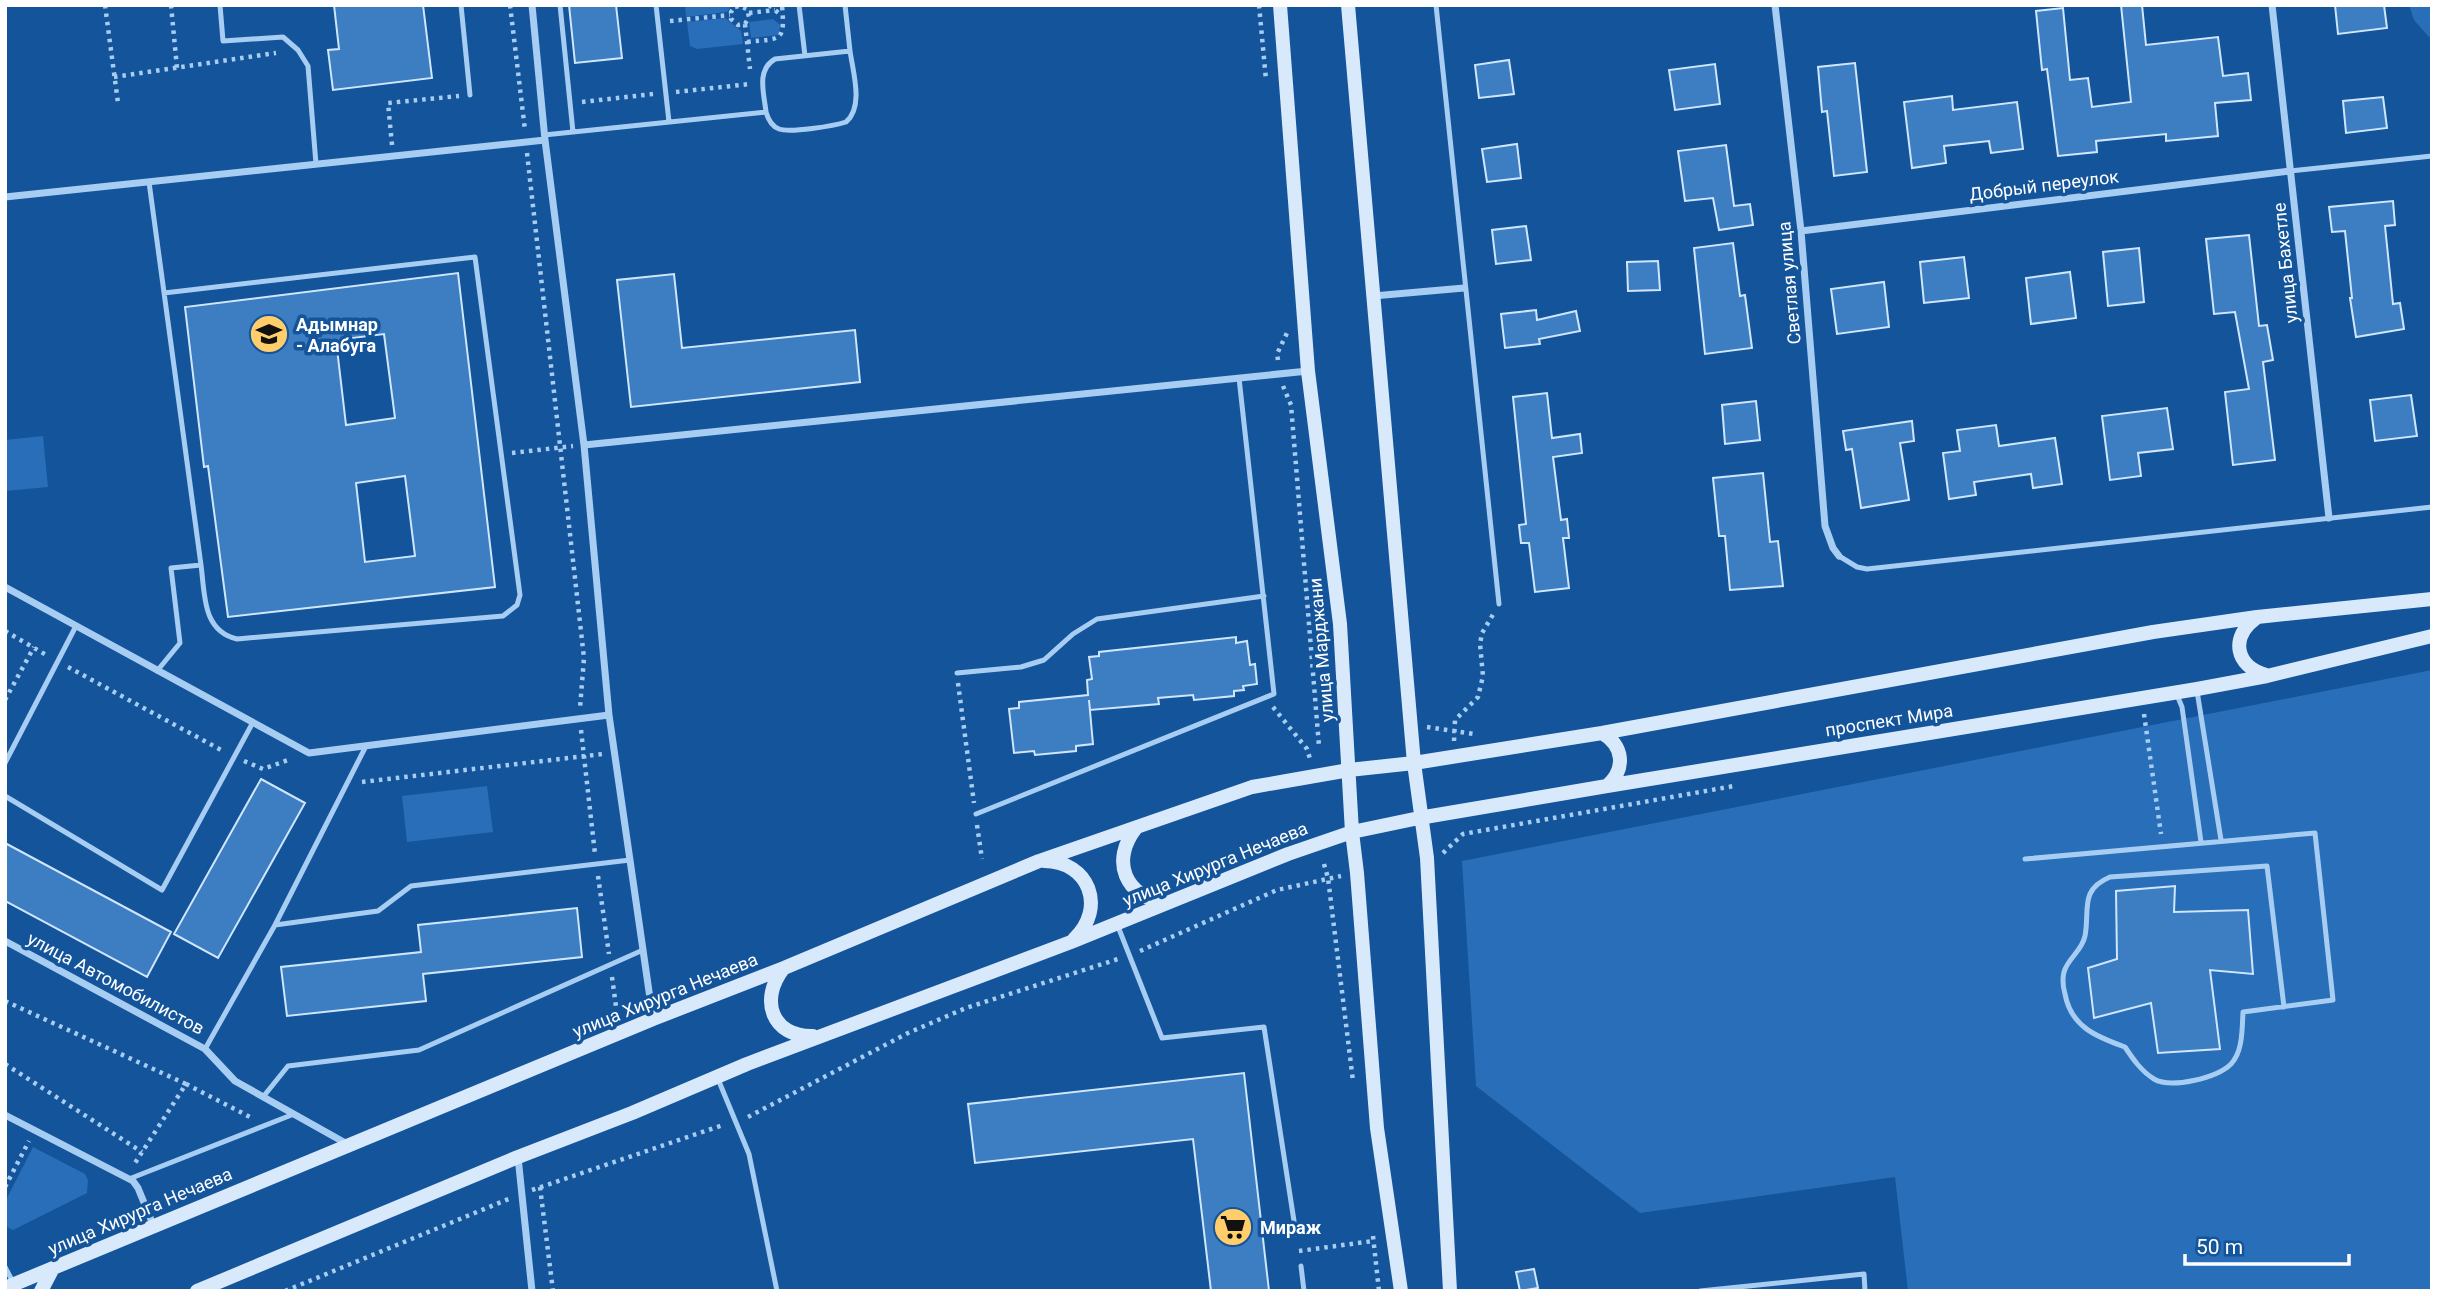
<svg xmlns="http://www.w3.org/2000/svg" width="2437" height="1296" font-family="Roboto,sans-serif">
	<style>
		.green { fill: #286eb8 }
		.building { fill: #3d7dc1; stroke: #d0e6fd; stroke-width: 2; fill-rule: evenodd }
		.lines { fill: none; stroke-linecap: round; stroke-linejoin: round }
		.path { stroke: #a8cdf3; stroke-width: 4.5; stroke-dasharray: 3.5 5; stroke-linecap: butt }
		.lane { stroke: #a8cdf3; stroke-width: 5 }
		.street { stroke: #a8cdf3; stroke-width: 7 }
		.secondary { stroke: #d8e9fc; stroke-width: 14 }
		.labels { text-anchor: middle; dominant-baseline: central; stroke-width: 7; stroke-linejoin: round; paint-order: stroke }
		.street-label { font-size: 18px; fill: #fff; stroke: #14549a }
		.poi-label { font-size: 18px; font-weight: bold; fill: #fff; stroke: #14549a; text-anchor: start }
	</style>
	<rect width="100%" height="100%" fill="#14549a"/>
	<path class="green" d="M685,5H732L727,12L686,17Z
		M2409,5H2432V36L2429,37L2414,20Z
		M725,18L741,31L743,44L697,49L690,46L687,22Z
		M773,19L780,25L779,35L751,38L749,22Z
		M43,436L48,487L5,491V440Z
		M2432,670V1291H1908L1895,1177L1640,1213L1476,1086L1462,861Z
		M487,786L493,832L407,842L402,796Z
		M33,1147L85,1174L88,1180L87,1193L13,1230L5,1226V1202Z"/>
	<path class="building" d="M334,5H423L432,78L333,90L328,50L339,49Z
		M569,5H616L622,58L575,63Z
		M2121,5H2142L2146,45L2218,37L2223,76L2248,73L2251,100L2215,103L2218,136L2166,141V134L2096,141L2097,152L2058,156L2047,69L2042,70L2036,11L2063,8L2070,80L2088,78L2092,107L2131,102Z
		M2335,5H2384L2387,28L2338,34Z
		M1509,60L1514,94L1479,98L1475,65Z
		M1855,63L1867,172L1834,176L1827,111L1822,112L1818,67Z
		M1715,64L1720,104L1675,110L1669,70Z
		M1952,96L1953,110L2017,102L2023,149L1991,153L1989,141L1944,146L1946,163L1912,168L1904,102Z
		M2383,97L2387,128L2346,133L2343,101Z
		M1517,144L1521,178L1487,182L1482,149Z
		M1726,145L1734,206L1750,204L1753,225L1719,230L1713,198L1685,201L1678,151Z
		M2393,201L2395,225L2385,226L2393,304L2400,303L2404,329L2356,337L2350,298H2352L2345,231L2332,232L2329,207Z
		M1526,226L1531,260L1496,264L1492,230Z
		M2249,235L2259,326L2267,325L2273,360L2263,362L2275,460L2233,465L2225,392L2249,389L2235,312L2214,314L2206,239Z
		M1733,243L1740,296L1745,295L1752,348L1705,354L1694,248Z
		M2139,248L2144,302L2108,306L2103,252Z
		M1964,257L1969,298L1924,303L1920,262Z
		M1658,261L1660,290L1628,291L1627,262Z
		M2070,272L2076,318L2031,324L2026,278Z
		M458,273L495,587L228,617L208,466L204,467L185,307ZM384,334L395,418L346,425L336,340ZM405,476L415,556L365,562L356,483Z
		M674,274L682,348L855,330L860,382L631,407L617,280Z
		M1884,282L1889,327L1837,334L1831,289Z
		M1536,310L1537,320L1576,311L1580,331L1539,339L1540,344L1505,348L1501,314Z
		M1547,393L1552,438L1580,434L1582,453L1553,457L1561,520L1567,519L1569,538H1563L1569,588L1535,592L1529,543H1521L1519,525L1526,524L1513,397Z
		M2411,395L2417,436L2375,441L2370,400Z
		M1756,401L1760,440L1725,444L1722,405Z
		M2167,408L2173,449L2138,453L2141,476L2110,480L2102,416Z
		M1912,421L1914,441L1900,443L1909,500L1861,508L1852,449L1846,450L1843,431Z
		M1996,425L1999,446L2055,438L2062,484L2033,488L2031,474L1974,482L1976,495L1949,499L1943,453L1960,451L1957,430Z
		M1763,473L1770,542L1778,541L1783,586L1730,590L1725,536H1719L1713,478Z
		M1236,637V643L1247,641L1250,665L1255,664L1257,684L1243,686L1244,690L1234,691V696L1194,700L1193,695L1158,698L1159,704L1090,710L1089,700L1093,744L1076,746V751L1035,755L1034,751L1014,753L1009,709L1019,708V702L1088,695L1087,680L1092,679L1089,657L1099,656V652Z
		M261,779L305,803L218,958L174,934Z
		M5,843L171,932L147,977L5,901Z
		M2175,886L2174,912L2248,910L2253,974L2210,970L2220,1049L2158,1053L2151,1003L2094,1018L2088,968L2117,959L2116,891Z
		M577,908L582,957L423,974L426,1001L287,1016L281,967L421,952L418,925Z
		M1244,1073L1269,1291H1211L1193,1139L975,1163L968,1104Z
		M1534,1269L1538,1288L1520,1291L1516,1272Z"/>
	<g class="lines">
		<path class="path" d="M105,5L118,103
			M171,5L177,68
			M510,5L525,130
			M769,5L782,16
			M1259,5L1266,80
			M735,7L739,6L747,9L749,17L745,24L738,25L731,19V12L736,5
			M749,13L775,10
			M670,21L730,15
			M745,24L750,69
			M747,42C782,38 785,43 782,5
			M114,77L276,53
			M676,92L750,84
			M582,102L653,94
			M392,145L388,103L459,96
			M527,153L584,658L580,708
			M1278,360L1277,354L1287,333
			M1283,386L1291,405L1319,746
			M512,453L573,446
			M5,631L48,656
			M68,667L223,751
			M958,683L974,803
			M5,700L34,647
			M1273,707L1307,749L1311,762
			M2144,714L2161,834
			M1427,727L1474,734
			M581,730L595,854
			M1454,741L1455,720L1478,697L1483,676L1480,644L1482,633L1494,613
			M244,761L263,769L291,759
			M362,782L603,754
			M977,825L982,859
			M1443,853L1463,834L1734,786
			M1324,864L1328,878L1353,1081
			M598,876L609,954
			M1140,951L1277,890L1341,876
			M612,977L617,1014
			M5,1001L186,1084L135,1163
			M5,1064L142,1152
			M186,1084L250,1117
			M748,1117L908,1033L966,1008L1118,959
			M5,1187L29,1141
			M540,1187L553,1291
			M532,1190L723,1125
			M1373,1236L1379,1291
			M1299,1251L1373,1241
			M285,1291L511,1198"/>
		<path class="lane" d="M220,5L223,41L283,37L298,50L308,66L316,164
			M461,5L470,95
			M560,5L573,132
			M656,5L669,122
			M799,5L805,56
			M845,5L850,51
			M1436,5L1499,604
			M544,135L766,112C764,93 756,70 775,59L850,51C853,72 864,107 846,122C834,126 790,133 779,129C771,126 768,119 766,112
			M2290,171L2432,156
			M149,182L201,565C205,594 202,631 237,639L503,616L517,605L520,595L475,257L164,293
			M1839,556L1857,567L1867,569L2432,507
			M157,671L180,643L171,568L201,565
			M957,673L1021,667L1044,660L1073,634L1097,619L1264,596
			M2197,691L2221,840
			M2177,695L2182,707L2201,842
			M5,763L76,626
			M5,796L162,890L252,724
			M976,814L1274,694L1239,378
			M2025,859L2315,833L2333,1000L2243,1012C2242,1029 2243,1051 2231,1064C2217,1078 2171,1089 2154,1079C2141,1071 2133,1059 2125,1047C2097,1037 2071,1027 2065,994C2063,987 2062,980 2064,972C2068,958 2082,951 2085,936C2090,910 2079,890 2110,877L2267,866L2284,1007
			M1117,924L1162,1038L1264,1027L1296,1234
			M275,925L378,911L411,886L630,860
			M205,1049L275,925L366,746
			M718,1079L749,1154L777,1291
			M263,1097L288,1066L419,1050L643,950
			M129,1179L294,1114
			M1301,1266L1304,1291
			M5,1267L14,1284
			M1700,1291L1864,1274L1865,1291"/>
		<path class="street" d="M532,5L545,140L584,445L609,715L653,1019
			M1775,5L1801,231L1825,526L1833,548L1839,556
			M2272,5L2329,518
			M5,197L545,140
			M1801,231L2290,171
			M1373,296L1464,288
			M584,445L1308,371
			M5,587L309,753L609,715
			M5,941L205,1049L235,1081L349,1145
			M5,1115L133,1181L138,1188L154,1227
			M518,1157L532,1291"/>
		<path class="secondary" d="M1280,5L1308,371L1340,624L1352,832L1357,873L1377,1128L1401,1291
			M1348,5L1414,763L1427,858L1450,1291
			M2256,618C2230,637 2235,666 2266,675
			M1602,733C1624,746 1626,769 1607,786
			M1136,828C1110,861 1125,897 1166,903
			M1044,861C1089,861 1107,908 1074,939
			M783,969C759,1000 772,1037 813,1036
			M5,1288L653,1019L784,968L1039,861L1252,787L1349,770L1414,763L1602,733L2153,632L2257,617L2432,599
			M41,1291L53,1268
			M197,1291L518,1157L632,1113L747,1064L1071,942L1288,854L1352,832L1419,818L1607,786L2197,689L2267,676L2432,636"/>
	</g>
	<defs>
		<g id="school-disc" transform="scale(2.0125)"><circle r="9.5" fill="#ffce6a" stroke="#14549a"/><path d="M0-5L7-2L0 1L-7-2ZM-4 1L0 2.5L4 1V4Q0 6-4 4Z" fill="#111"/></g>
		<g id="supermarket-disc" transform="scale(2.0125)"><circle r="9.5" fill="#ffce6a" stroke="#14549a"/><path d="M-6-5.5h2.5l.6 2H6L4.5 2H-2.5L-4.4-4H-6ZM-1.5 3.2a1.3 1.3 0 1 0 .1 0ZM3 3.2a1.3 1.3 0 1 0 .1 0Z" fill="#111"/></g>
	</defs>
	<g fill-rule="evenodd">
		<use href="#school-disc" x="269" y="334"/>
		<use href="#supermarket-disc" x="1233" y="1227"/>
	</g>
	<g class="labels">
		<g class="street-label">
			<text transform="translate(2044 185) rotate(-7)">Добрый переулок</text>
			<text transform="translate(2285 263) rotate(-96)">улица Бахетле</text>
			<text transform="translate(1789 283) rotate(-95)">Светлая улица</text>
			<text transform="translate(1321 650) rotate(-95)">улица Марджани</text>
			<text transform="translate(1889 720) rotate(-9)">проспект Мира</text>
			<text transform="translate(1215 864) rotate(-22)">улица Хирурга Нечаева</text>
			<text transform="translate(116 983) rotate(28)">улица Автомобилистов</text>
			<text transform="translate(665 995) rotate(-22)">улица Хирурга Нечаева</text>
			<text transform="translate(140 1211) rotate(-23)">улица Хирурга Нечаева</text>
		</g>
		<g class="poi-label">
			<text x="296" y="324">Адымнар<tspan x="296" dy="21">- Алабуга</tspan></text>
			<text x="1260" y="1227">Мираж</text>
		</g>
	</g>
	<rect width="2437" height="1296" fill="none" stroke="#ffffff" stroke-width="14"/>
	<path d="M2185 1254v10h164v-10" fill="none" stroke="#ffffff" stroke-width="3.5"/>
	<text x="2196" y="1254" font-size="21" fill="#ffffff" stroke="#14549a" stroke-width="5" paint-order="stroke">50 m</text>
</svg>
